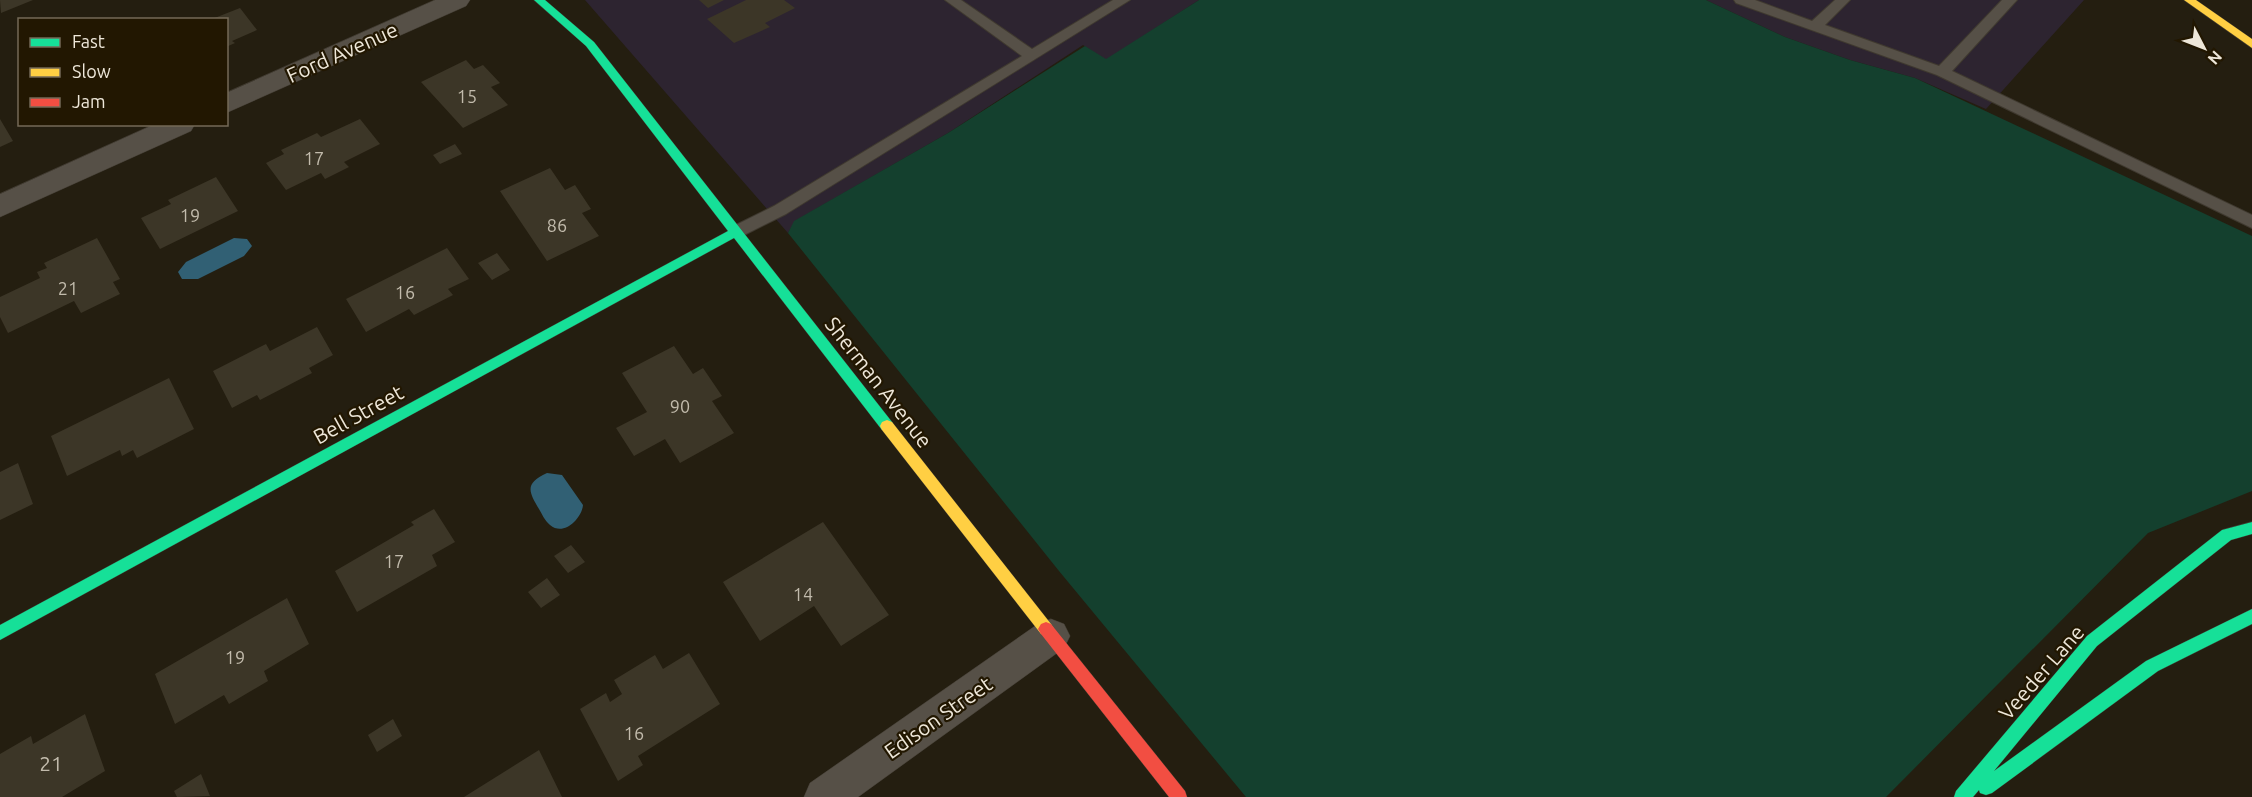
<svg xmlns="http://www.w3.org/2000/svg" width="2252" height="797" font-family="Ubuntu,sans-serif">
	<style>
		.commercial { fill: #2d2430 }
		.green { fill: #14402e }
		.water { fill: #316074 }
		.building { fill: #3c3627 }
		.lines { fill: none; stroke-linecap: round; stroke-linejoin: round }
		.lane-casing { stroke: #3f392f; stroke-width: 2 }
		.street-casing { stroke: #3f392f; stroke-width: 1 }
		.fast-casing { stroke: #3f392f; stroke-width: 1 }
		.slow-casing { stroke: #3f392f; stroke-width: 1 }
		.jam-casing { stroke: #3f392f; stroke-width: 1 }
		.lane { fill: #565047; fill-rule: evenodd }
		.street { fill: #565047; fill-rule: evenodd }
		.fast { fill: #16e098; fill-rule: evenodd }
		.slow { fill: #ffcf43; fill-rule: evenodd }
		.jam { fill: #f24e42; fill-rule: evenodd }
		.labels { text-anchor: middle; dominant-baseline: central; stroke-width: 4.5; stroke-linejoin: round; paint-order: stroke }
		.number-label { font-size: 18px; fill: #c2bbac }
		.street-label { font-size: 21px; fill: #eee7d9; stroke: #221701 }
		.near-number-label { font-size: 21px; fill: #c2bbac }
	</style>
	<rect width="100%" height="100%" fill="#241e10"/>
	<path class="commercial" d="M585,0H1199L1106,60L1083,45L948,133L795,221L788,233Z
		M1706,0H2084L1986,109L1915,78L1850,60L1785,37Z"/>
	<path class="green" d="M1199,0H1706L1785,37L1850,60L1915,78L2252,236V491L2148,533L1886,797H1246L1059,571L788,233L794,221L948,133L1085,46L1106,59Z"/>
	<path class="water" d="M234,238L247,239L252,246L244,256L198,279H182L178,272L186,262Z
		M547,473L562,475L583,505C582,518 564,537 550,525C545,521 542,514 539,509C528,491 525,483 547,473Z"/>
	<path class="building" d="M0,0H33L1,13Z
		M699,0H724L708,8Z
		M746,0H784L795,8L765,23L770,27L734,43L707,19Z
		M240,8L257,30L232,41L235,43L226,47V20L212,19Z
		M466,60L474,69L483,65L500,83L491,87L508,105L463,128L421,82Z
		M0,119L13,141L0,147Z
		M360,119L380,144L344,162L349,167L325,179L321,173L286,190L266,163L284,154L281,150L317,133L321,137Z
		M455,144L462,154L440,164L433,155Z
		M550,168L565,190L575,185L591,209L582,213L599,236L547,261L500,191Z
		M216,177L238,211L160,249L141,218L171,204L168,200Z
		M97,238L120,279L113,282L120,294L81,313L74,301L8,333L0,317V297L40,278L37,272L47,268L44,263Z
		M447,248L469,279L448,289L453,295L414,315L409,309L366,332L346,299Z
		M497,253L510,270L492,280L478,263Z
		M317,327L333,355L309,368L312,373L260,400L257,395L232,408L213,371L266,344L270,351Z
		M674,346L693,374L703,368L722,396L712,401L734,433L680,463L665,439L634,456L616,428L647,412L622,373Z
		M169,378L194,429L137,458L133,450L122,456L120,450L67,476L51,436Z
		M18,463L33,504L0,520V472Z
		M434,509L455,542L432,555L437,566L357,612L335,571L414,525L411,522Z
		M823,522L889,615L841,646L814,606L760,641L723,582Z
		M571,545L585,562L568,573L554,556Z
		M547,578L560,595L541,608L528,592Z
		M287,598L309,644L264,671L268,681L229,704L224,695L175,724L155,674Z
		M689,653L720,704L638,756L643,765L618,781L580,709L606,693L610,702L622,694L614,680L655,655L663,669Z
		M85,714L105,771L62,797H0V754L31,736L33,744Z
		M393,719L402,736L377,752L368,735Z
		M539,750L562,797H464Z
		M201,774L210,796L177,797L174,791Z"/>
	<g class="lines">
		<g class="lane-casing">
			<path id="lane" d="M945,0H961L1032,49L1113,0H1130L786,214L742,236H730L728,232L730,228L774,206L1022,56Z
				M1734,0H1755L1812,21L1835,0H1850L1825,25L1939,66L2002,0H2017L1952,71L2252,215V228L1937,75L1736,3Z"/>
		</g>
		<g class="street-casing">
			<path id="street" d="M435,0H470L466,6L226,113V93Z
				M155,124H195L191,131L0,217V194Z
				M1051,619L1064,624L1070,636L1064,648L858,797H804L810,783L1038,624Z"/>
		</g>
		<g class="fast-casing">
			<path id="fast" d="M534,0H545L594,42L892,422L894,426L892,430H882L734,238L0,640V625L728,231L586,46Z
				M2252,522V534L2231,540L2097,646L1994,771L2146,661L2252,609V624L2158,671L1992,793L1986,795L1980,793L1979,790L1973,797H1954L1956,791L2087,636L2222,530Z"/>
		</g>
		<g class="slow-casing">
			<path id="slow" d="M2184,0H2196L2252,39V48Z
				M887,420L892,422L1051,624L1054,629L1051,634L1046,636L1041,634L882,430L880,426L882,422Z"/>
		</g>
		<g class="jam-casing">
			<path id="jam" d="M1046,622L1051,624L1185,791L1187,797H1169L1041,634L1038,629L1041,624Z"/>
		</g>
		<use href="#lane" class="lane"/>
		<use href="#street" class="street"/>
		<use href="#fast" class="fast"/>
		<use href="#slow" class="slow"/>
		<use href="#jam" class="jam"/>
	</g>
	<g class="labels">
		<g class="number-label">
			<text x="467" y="96">15</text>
			<text x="314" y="158">17</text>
			<text x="190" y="215">19</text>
			<text x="557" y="225">86</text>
			<text x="68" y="288">21</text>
			<text x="405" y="292">16</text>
			<text x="680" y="406">90</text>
			<text x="394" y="561">17</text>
			<text x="803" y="594">14</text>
			<text x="235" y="657">19</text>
			<text x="634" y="733">16</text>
		</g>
		<g class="street-label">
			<text transform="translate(342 52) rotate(-24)">Ford Avenue</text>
			<text transform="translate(879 382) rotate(52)">Sherman Avenue</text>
			<text transform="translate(358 414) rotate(-29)">Bell Street</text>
			<text transform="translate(2041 672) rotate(-49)">Veeder Lane</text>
			<text transform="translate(938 717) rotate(-35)">Edison Street</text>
		</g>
		<g class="near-number-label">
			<text x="51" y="763">21</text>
		</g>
	</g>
	<rect x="18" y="18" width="210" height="108" fill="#221701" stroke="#746a57" stroke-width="1.5"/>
	<rect x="30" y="38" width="30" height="9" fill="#16e098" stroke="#746a57" stroke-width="1.5"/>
	<text x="72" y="48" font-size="18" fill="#eee7d9">Fast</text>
	<rect x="30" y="68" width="30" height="9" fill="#ffcf43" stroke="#746a57" stroke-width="1.5"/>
	<text x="72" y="78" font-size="18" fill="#eee7d9">Slow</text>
	<rect x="30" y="98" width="30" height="9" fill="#f24e42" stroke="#746a57" stroke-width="1.5"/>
	<text x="72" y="108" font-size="18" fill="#eee7d9">Jam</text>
	<g transform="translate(2204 48) rotate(132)" stroke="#221701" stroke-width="4.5" paint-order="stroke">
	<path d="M0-4.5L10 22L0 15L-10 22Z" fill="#eee7d9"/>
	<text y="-9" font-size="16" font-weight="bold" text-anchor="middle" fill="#eee7d9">N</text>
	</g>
</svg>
